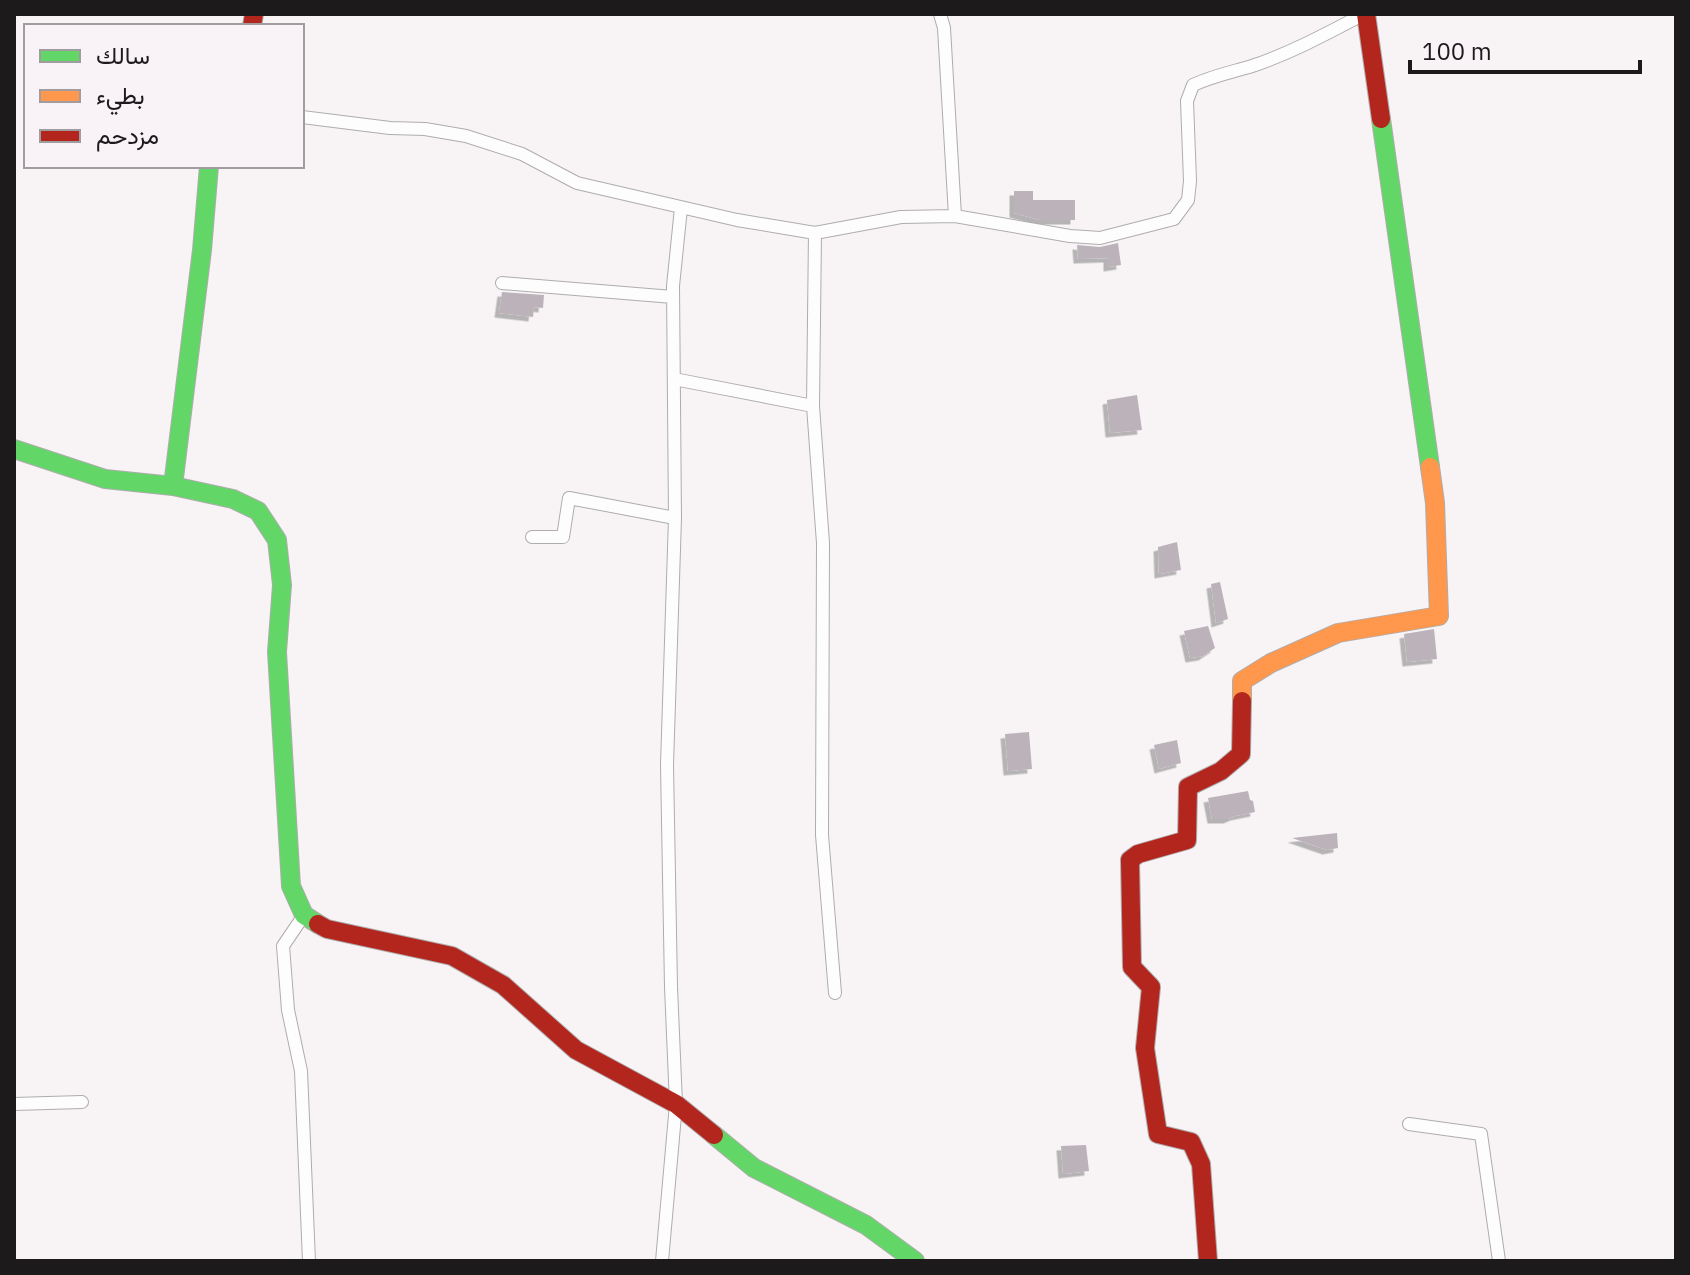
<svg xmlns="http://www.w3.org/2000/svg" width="1690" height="1275" font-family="'IBM Plex Sans',Vazirmatn,sans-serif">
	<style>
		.building { fill: #bcb3ba; filter: url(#shadow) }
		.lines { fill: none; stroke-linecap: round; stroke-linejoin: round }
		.street-casing { stroke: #afacad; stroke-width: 14 }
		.fast-casing { stroke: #afacad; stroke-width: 20 }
		.slow-casing { stroke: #afacad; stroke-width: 20 }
		.jam-casing { stroke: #afacad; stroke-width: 20 }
		.street { stroke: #fefdfe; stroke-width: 12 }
		.fast { stroke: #63d668; stroke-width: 18 }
		.slow { stroke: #ff974d; stroke-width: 18 }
		.jam { stroke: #b3261e; stroke-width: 18 }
	</style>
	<defs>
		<filter id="shadow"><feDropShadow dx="-4.5" dy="4.5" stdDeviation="0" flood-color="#0004"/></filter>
	</defs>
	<rect width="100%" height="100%" fill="#f8f4f6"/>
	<path class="building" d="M1014,191H1033V200H1075V220H1040L1014,213Z
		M1118,243L1121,265L1108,267V258L1078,259L1077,245L1100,247Z
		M502,292L544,295L543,308L534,307L533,317L499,313Z
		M1137,395L1142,430L1110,433L1107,400Z
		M1177,542L1181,570L1159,574L1158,547Z
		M1220,582L1228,619L1216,623L1211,584Z
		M1208,626L1215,648L1203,656L1190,658L1184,631Z
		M1434,629L1437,659L1407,662L1404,634Z
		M1029,732L1032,769L1008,771L1005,734Z
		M1177,740L1181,763L1159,769L1154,745Z
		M1248,791L1250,800L1253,801L1255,812L1235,816L1228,819H1212L1208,798Z
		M1337,833L1338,848L1327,850L1292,838Z
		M1086,1145L1089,1171L1063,1174L1061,1146Z"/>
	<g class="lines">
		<g class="street-casing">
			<path id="street" d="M940,14L944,28L955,216L1070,236L1100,238L1174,219L1188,200L1190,181L1187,101L1193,85C1212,76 1232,72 1252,66C1291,53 1328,33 1364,14
				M302,117L390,128L425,129L466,136L522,154L577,183L737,220L815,233
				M502,283L673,297
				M674,379L813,406
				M532,537H563L569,498L675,518
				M304,915L283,946L288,1010L301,1071L309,1261
				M835,993L822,835L823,543L813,406L815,233L901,217L955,216
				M14,1104L82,1102
				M1409,1124L1481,1134L1499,1261
				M662,1261L676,1104L671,987L667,765L675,518L673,286L681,208"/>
		</g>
		<g class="fast-casing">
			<path id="fast" d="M1381,119L1430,467
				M14,449L105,479L173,486L233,499L258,511L277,540L282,585L277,652L291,886L304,915L318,924
				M173,486L202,250L209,166
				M714,1135L754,1168L866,1225L915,1261"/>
		</g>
		<g class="slow-casing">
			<path id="slow" d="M1242,701V681L1271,663L1338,633L1439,616L1435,503L1430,467"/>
		</g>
		<g class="jam-casing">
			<path id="jam" d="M1366,14L1381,119
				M252,26L254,14
				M318,924L327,929L452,956L503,985L576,1050L676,1104L714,1135
				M1208,1261L1201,1164L1191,1142L1158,1134L1145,1048L1151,987L1132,967L1130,860L1138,854L1187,840L1188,787L1221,771L1241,754L1242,701"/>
		</g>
		<use href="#street" class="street"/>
		<use href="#fast" class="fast"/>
		<use href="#slow" class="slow"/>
		<use href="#jam" class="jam"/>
	</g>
	<rect width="1690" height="1275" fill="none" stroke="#1d1a1c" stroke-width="32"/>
	<rect x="24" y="24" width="280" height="144" fill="#f9f3f7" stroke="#a19c9f" stroke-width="2"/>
	<rect x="40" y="50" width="40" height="12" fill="#63d668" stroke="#a19c9f" stroke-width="2"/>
	<text x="96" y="64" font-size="24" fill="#1d1a1c">سالك</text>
	<rect x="40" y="90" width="40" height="12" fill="#ff974d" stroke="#a19c9f" stroke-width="2"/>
	<text x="96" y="104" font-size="24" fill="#1d1a1c">بطيء</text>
	<rect x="40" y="130" width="40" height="12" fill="#b3261e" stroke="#a19c9f" stroke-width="2"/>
	<text x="96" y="144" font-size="24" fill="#1d1a1c">مزدحم</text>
	<path d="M1410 60v12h230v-12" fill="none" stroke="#1d1a1c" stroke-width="4"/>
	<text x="1422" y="60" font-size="24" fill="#1d1a1c" stroke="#f9f3f7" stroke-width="6" paint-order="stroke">100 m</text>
</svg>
